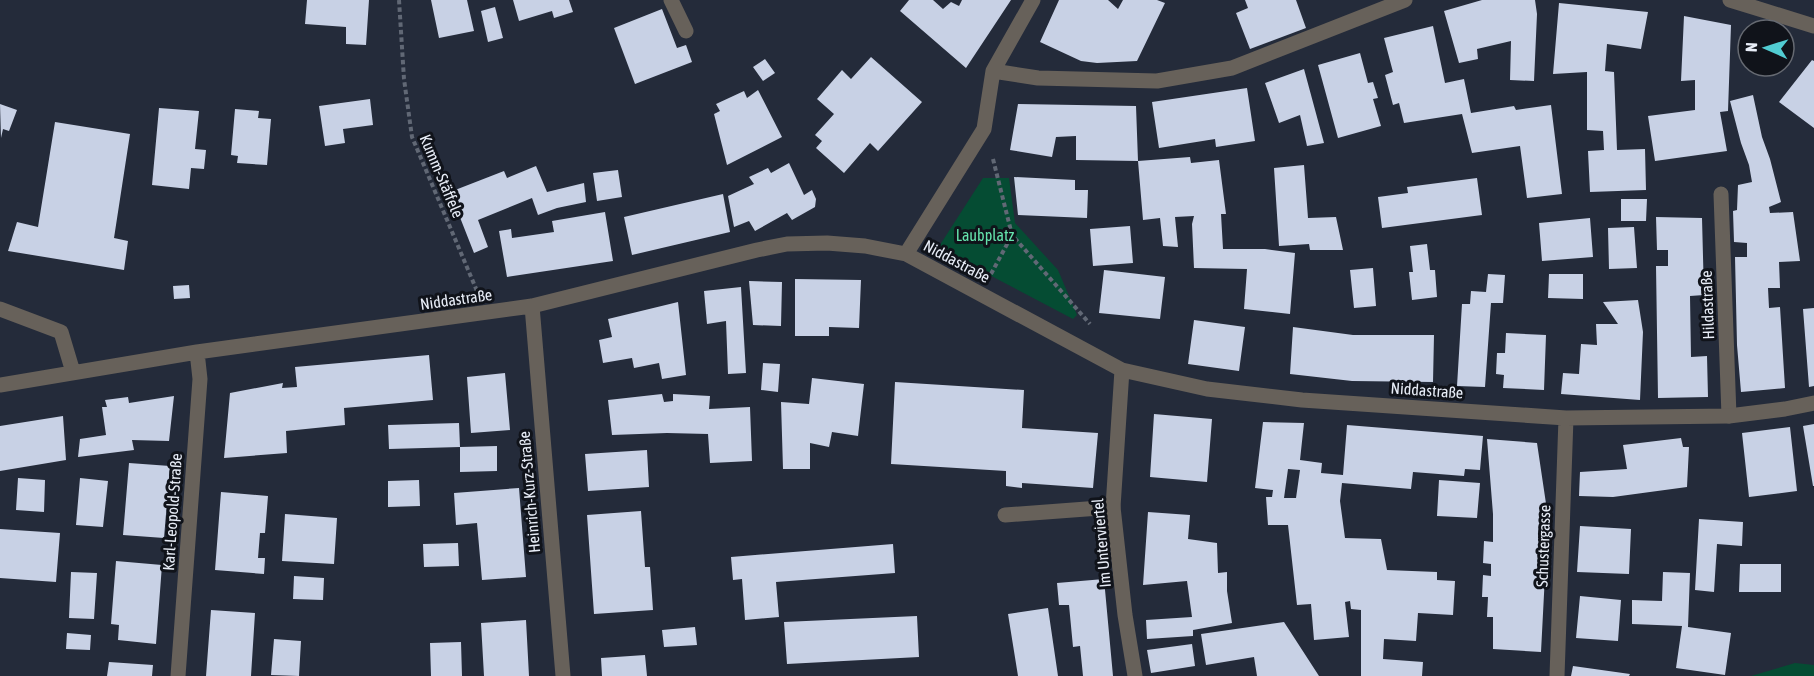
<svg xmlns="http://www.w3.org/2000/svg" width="1814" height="676" font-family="'Asap Condensed',sans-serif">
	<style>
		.green { fill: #054c33 }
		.building { fill: #c8d1e5; fill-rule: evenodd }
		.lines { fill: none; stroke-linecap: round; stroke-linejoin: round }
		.path { stroke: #616875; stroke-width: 4; stroke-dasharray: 4.5 3; stroke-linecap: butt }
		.service { stroke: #67615a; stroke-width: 15 }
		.minor { stroke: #67615a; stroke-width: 15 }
		.labels { text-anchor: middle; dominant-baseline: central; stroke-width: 6; stroke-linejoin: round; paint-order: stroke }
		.street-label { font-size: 16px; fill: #e8edf7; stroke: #10131a }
		.park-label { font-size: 16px; fill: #65e4ad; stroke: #10131a }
	</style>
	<rect width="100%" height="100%" fill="#242b3a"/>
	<path class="green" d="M983,178H1009L1015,223L1058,270L1077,315L1073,319L938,248Z
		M1795,663L1814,665V676H1751Z"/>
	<path class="building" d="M307,0H369L366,45L346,44V27L305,24Z
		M431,0H467L474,31L439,38Z
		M513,0H569L573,12L554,18L552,11L519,21Z
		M909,0H933L943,9L951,2L959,6L962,0H1011L966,68L900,11Z
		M1059,0H1108L1118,9L1123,0H1157L1165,3L1137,61L1097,63L1081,61L1040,42Z
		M1245,0H1296L1306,28L1250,49L1236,13L1248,8Z
		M1482,0H1535L1537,14L1534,81L1510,80L1511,41L1477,49L1478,59L1459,63L1444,11Z
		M1559,3L1648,12L1641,49L1607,44L1605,71L1614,72L1617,150L1645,149L1646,190L1590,192L1588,151L1604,150L1603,131L1587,130V72L1553,74Z
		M495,7L503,38L488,42L481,11Z
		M662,9L677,48L686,45L692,62L635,84L614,28Z
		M1684,16L1731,25L1728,111L1720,112L1727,151L1655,161L1648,116L1695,110V80L1681,81Z
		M1433,26L1445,83L1464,79L1471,113L1514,106L1516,110L1551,105L1562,194L1527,198L1520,146L1472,153L1462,114L1404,123L1399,103L1393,105L1385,75L1393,72L1384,38Z
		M1360,53L1368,83L1373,82L1378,98L1373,99L1381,126L1338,138L1318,65Z
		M871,57L922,102L878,151L870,143L844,173L816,148L822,141L815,135L834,114L817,99L842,70L851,79Z
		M765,59L775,73L763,81L753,67Z
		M1812,60L1814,61V128L1779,102Z
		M1304,69L1324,143L1307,146L1300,115L1279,123L1265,83Z
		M1247,88L1255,141L1216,147L1215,139L1159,148L1152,102Z
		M758,90L782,137L727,165L714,114L720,111L716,104L744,91L747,98Z
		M1753,95L1762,137L1770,159L1781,202L1769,207L1770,213L1793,212L1800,261L1779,262L1780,288H1768L1769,308L1780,307L1785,388L1741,392L1737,345L1735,257H1747V243L1734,242L1733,211L1737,210L1738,185L1752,182L1749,165L1741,143L1730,101Z
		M370,99L373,125L343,129L345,143L325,146L319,106Z
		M0,104L17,110L9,131L3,129L1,138Z
		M1018,104L1136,106L1138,161L1076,160V136L1056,137L1052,157L1010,150Z
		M159,108L199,111L195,149L206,150L204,169L191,168L189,189L152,185Z
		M235,109L259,111L258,118L271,119L267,165L237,163L238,156L231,155Z
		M55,122L130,134L114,238L128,241L124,270L8,251L17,222L38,227Z
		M1190,157L1191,163L1219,160L1226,214H1221L1223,249H1265L1295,253L1290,314L1244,309L1247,269L1194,268L1192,224L1194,216L1175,217L1178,247L1163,246L1160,218L1143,220L1138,161Z
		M789,163L804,195L812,190L816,199L815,207L792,220L787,213L755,231L749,221L734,227L728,196L754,184L749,177L768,168L771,173Z
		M1304,165L1308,218L1336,217L1343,250H1310L1309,244L1279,246L1274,168Z
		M536,166L547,192L584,183L586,202L557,208L538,215L532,198L478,220L488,247L474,253L450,192L504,171L507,178Z
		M618,170L622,197L597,201L593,173Z
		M1014,177L1075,180V190H1088L1087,218L1018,215Z
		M1477,178L1482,215L1382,228L1378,197L1408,193L1407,187Z
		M723,194L730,232L632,255L624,217Z
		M1621,199H1647L1646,221H1621Z
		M605,212L613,261L507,277L499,231L511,229L512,238L554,232L552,221Z
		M1656,217L1702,218L1704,295L1690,296L1691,357L1707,356L1708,397L1658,398L1656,266H1668V250H1657Z
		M1590,218L1593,257L1542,261L1539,223Z
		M1130,226L1133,263L1093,266L1090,229Z
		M1634,227L1637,268L1609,269L1608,228Z
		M1427,244L1430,270H1435L1437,297L1412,300L1409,272H1413L1410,246Z
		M1373,268L1376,306L1354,308L1350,270Z
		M1104,270L1165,277L1160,319L1099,313Z
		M1488,274L1505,275L1503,303H1491L1485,387L1457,386L1462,304H1470L1471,291L1486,292Z
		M1549,274H1583V299L1548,298Z
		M795,279L861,280L859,328L829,327V336H795Z
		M749,281L782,282L781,326L753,325Z
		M189,285L190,298L174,299L173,286Z
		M741,287L746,373L728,374L726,321L707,324L704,291Z
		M1638,300L1643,332L1640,400L1561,394L1563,373L1579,374L1581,344L1597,345L1596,324H1618L1603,302Z
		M678,302L686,375L662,379L659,363L634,368L632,358L603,363L599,340L612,337L608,319Z
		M1814,308V386L1809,387L1803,309Z
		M1194,320L1245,327L1239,371L1188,364Z
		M1293,327L1353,335H1434L1433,382L1352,381L1290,374Z
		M1506,333L1546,335L1544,390L1503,388L1504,375L1496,374L1497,353H1505Z
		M429,355L433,400L344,408L345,425L286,431L287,453L224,458L230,393L283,383L282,388L297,387L295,367Z
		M763,363L780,364L778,392L761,390Z
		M505,373L510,430L471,433L467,377Z
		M812,378L864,384L858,436L832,432L829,447L810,443V469H783L781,402L809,404Z
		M895,382L1024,390L1022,428L1098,433L1093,488L1022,483V488L1006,486V471L891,464Z
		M662,394L664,402L673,401V394L710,396L709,409L750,407L752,461L710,463L708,434L667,433L612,435L608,400Z
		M174,396L169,441L132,440L134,450L78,457L80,439L106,435L102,407H107L105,400L128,397L129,403Z
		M1154,414L1212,419L1207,482L1150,477Z
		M63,416L66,460L0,471V426Z
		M1263,422L1304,423L1300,460L1322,463L1321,473L1343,475L1347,425L1483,436L1480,470L1465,469L1464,476L1413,472L1411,489L1342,483L1340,501L1345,538L1381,539L1387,570L1437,572V580L1455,581L1453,615L1418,613L1416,641L1384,639L1383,659L1423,662L1422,676H1361V610L1351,609L1350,601L1345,602L1349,637L1314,640L1311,604L1297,605L1288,525H1268L1266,497H1272L1273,490L1255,488ZM1288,469L1300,470L1296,498H1284Z
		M459,423L460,447L497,446V471L460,472V447L389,449L388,425Z
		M1814,424V486H1813L1803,426Z
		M1790,427L1797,491L1749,497L1742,433Z
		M1681,438L1683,447H1689L1687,487L1613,497L1579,496L1580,472L1627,469L1623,445Z
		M1487,439L1537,443L1548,517L1541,652L1493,649V617H1487L1488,597H1482L1483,575L1491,576V564L1483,563L1484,541L1493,542V514Z
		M647,450L649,487L588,491L585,454Z
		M129,463L170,466L164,538L123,535Z
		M18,478L45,480L44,512L16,510Z
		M80,478L108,481L103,527L76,525Z
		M419,480L420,506L388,507V481Z
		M1439,480L1480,483L1477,518L1437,516Z
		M519,488L526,577L482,580L477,523L456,525L454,493Z
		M221,492L268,496L265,533H260L258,558H265L264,574L215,570Z
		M641,511L645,567H650L653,610L594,614L587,515Z
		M1148,512L1190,515L1188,539L1217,543L1218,573L1227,572V591L1232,623L1193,630V636L1147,639L1146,620L1192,617L1187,581L1143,585Z
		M285,514L337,518L334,564L282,561Z
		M1699,519L1743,522L1742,546L1717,544L1714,592L1695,590Z
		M1580,526L1631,529L1629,574L1577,572Z
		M0,529L60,533L56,582L0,578Z
		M458,543L459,566L424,567L423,544Z
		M893,544L895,573L776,582L779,617L745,620L742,579L733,580L731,557Z
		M116,561L162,565L156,644L118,640L119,625L111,624Z
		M1740,564H1781V592H1739Z
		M71,572L97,573L94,619L69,618Z
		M1663,572L1690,573L1688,627L1731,633L1725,675L1676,668L1682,626L1632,624V600L1662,601Z
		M294,576L324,578L323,600L293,599Z
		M1104,579L1113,676H1083L1080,646L1073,647L1069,605H1059L1057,583Z
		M1580,596L1621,600L1618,641L1576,638Z
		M1048,608L1058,676H1018L1008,614Z
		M211,610L255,613L251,676H206Z
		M917,616L919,657L787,664L784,622Z
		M526,620L529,676H484L481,623Z
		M1284,622L1319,676H1257L1254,657L1206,665L1201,634Z
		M695,627L697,645L664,647L662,630Z
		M67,633L91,635L90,650L66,649Z
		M274,639L301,641L299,676L271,675Z
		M461,642L462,676H431L430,643Z
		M1192,644L1195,666L1151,673L1147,650Z
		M645,655L647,676H602L601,658Z
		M109,662L153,665L152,676H107Z
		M1573,666L1630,674L1629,676H1571Z"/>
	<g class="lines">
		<path class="path" d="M399,0L404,79L412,137L477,291
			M993,159L1012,235L1090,324
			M991,274L1012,235"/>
		<path class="service" d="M671,0L686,31
			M1721,194L1729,416
			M1005,515L1113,507"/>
		<path class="minor" d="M1730,0L1814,26
			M993,71L1038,78L1157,81L1232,68L1405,0
			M906,254L984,129L993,71L1033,0
			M532,306L563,676
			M0,309L61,332L73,372
			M1122,370L1113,507L1125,615L1135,676
			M0,385L197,352L532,306L757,250L787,244L827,243L865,246L906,254L1122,370L1207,389L1302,400L1566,418L1729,416L1785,409L1814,403
			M178,676L200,379L197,352
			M1557,676L1566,418"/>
	</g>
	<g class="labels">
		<g class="street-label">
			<text transform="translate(442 176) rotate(67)">Kumm-Stäffele</text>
			<text transform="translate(957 261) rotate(28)">Niddastraße</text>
			<text transform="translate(456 299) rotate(-8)">Niddastraße</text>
			<text transform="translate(1707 305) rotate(-92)">Hildastraße</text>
			<text transform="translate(1427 390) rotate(4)">Niddastraße</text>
			<text transform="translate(529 492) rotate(-95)">Heinrich-Kurz-Straße</text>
			<text transform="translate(172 512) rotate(-86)">Karl-Leopold-Straße</text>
			<text transform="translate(1101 543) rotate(-95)">Im Unterviertel</text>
			<text transform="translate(1543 546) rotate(-88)">Schustergasse</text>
		</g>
		<g class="park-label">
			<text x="985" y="235">Laubplatz</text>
		</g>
	</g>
	<g transform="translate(1766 48) rotate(273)"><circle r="28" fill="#10131a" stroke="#666a72" stroke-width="1.5"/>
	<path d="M0-4.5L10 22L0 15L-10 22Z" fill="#51ccd2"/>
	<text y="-9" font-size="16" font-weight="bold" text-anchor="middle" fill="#e8edf7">N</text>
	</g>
</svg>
